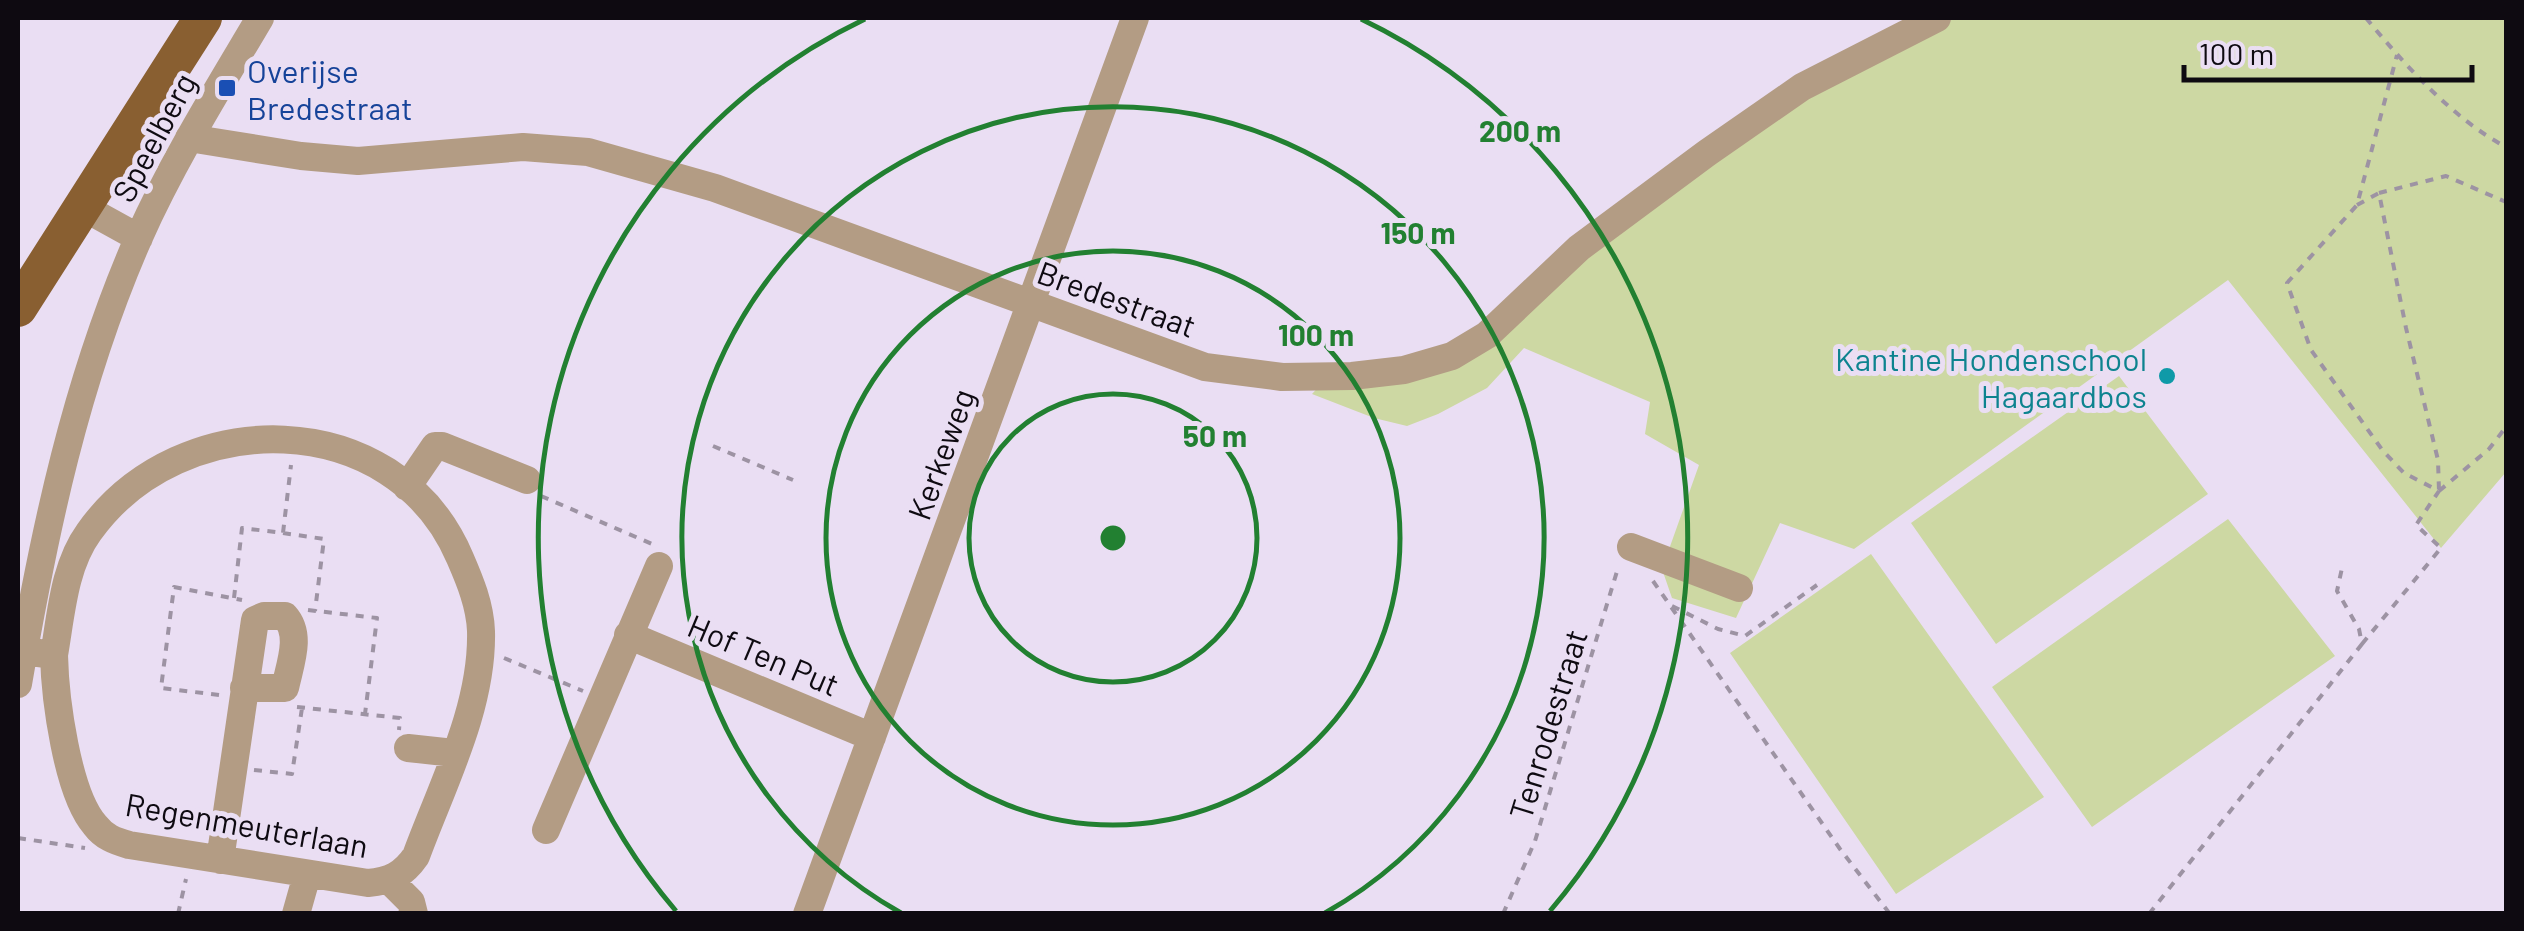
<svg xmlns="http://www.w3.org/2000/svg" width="2524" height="931" font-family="Barlow,sans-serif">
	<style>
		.green { fill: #cdd8a3 }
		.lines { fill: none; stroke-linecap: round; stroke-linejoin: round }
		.path { stroke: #9d93a3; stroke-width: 4; stroke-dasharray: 8 8; stroke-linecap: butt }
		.minor { stroke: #b39c84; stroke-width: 28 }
		.major { stroke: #895f31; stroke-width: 38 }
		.ring { fill: none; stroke: #228031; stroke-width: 5 }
		.transit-dot { fill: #1a4fb4; stroke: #eadef3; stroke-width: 4 }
		.culture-dot { fill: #0f9aa8; stroke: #eadef3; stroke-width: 4 }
		.labels { text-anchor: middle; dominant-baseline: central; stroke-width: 10; stroke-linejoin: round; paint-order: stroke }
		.transit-label { font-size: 32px; fill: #164399; stroke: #eadef3; text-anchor: start }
		.street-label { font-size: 32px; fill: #0e0a11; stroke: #eadef3 }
		.culture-label { font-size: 32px; fill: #0d838f; stroke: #eadef3; text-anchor: end }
		.centre { fill: #228031; stroke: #eadef3; stroke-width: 5 }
		.ring-label { font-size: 30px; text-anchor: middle; font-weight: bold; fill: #228031; stroke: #eadef3; stroke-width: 10; stroke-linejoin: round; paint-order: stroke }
	</style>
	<rect width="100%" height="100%" fill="#eadef3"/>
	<path class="green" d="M1952,18H2506V472L2441,548L2228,280L1854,549L1780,523L1736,618L1672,598L1662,569L1699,465L1645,434L1650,402L1524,348L1487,388L1438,414L1407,426L1374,418L1312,394L1322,383L1408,375L1809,94Z
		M2119,376L2208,494L1996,644L1911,523Z
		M2228,519L2335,656L2092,827L1992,687Z
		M1871,554L2044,797L1896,894L1730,653Z"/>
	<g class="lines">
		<path class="path" d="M2366,18C2404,64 2453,119 2506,147
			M2379,193L2446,176L2506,202
			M2357,205L2379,193L2406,328L2438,460L2439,491
			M713,446L793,480
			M2439,491L2489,449L2506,427
			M541,496L652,544
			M283,533L324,539L315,611
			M1653,581L1840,849L1890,914
			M234,598L242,528L283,533L291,465
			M1672,606L1718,629L1745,636L1817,585
			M308,610L377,618L365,714
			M2362,644L2441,548L2416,525L2439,491L2404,473L2383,451L2311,350L2287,283L2357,205L2397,55
			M504,658L583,691
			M219,695L161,688L174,587L242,600
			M297,707L400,718L399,730
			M254,770L292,774L302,708
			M18,838L85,848
			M178,914L186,879
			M1503,914L1535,841L1618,568
			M2149,914L2362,644L2359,629L2337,591L2342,568"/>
		<path class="minor" d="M189,138L301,156L358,161L523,147L588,152L715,188L1205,367L1282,377L1352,376L1404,370L1452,356L1487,335L1579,248L1707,153L1802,87L1937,18
			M81,206L139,238
			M407,487L435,446H442L527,480
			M1631,547L1739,588
			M628,635L872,737
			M23,651L54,655C55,698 67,793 95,825C104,837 115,841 129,845L368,883C390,881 403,875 416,856C442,785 483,708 481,631C480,605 470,581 460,558C395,405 180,404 89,532C64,566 61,615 54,655
			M18,684C44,532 76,380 139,237C173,161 218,89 260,18
			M408,748L454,753
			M546,830L659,566
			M220,860L255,620L264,616H285C302,635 290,664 285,688H244
			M390,881L411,902L414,914
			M296,914L307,875
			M807,914L1135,18"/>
		<path class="major" d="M18,308L203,18"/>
	</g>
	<g class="ring">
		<circle cx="1113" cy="538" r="144"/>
		<circle cx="1113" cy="538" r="287"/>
		<path d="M901 913A431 431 0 1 1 1325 913"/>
		<path d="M676 911A575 575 0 0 1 865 19M1361 19A575 575 0 0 1 1550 911"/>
	</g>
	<rect class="transit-dot" x="217" y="78" width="20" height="20" rx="5"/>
	<circle class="culture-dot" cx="2167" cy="376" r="10"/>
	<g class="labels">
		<g class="transit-label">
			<text x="247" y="70">Overijse<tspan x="247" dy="37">Bredestraat</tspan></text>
		</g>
		<g class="street-label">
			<text transform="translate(153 137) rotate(-62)">Speelberg</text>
			<text transform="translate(1117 298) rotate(20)">Bredestraat</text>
			<text transform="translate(940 454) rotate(-70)">Kerkeweg</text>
			<text transform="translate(764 654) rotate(23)">Hof Ten Put</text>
			<text transform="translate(1547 724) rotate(-73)">Tenrodestraat</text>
			<text transform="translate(247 824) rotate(10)">Regenmeuterlaan</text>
		</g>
		<g class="culture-label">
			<text x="2147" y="358">Kantine Hondenschool<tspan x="2147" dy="37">Hagaardbos</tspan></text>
		</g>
	</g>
	<circle cx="1113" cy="538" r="15" class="centre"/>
	<g class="ring-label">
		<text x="1520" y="142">200 m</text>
		<text x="1418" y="244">150 m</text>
		<text x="1316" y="346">100 m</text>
		<text x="1215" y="447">50 m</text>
	</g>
	<rect width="2524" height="931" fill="none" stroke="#0e0a11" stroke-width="40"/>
	<path d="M2184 65v15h288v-15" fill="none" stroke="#0e0a11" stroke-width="5"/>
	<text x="2199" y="65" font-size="30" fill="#0e0a11" stroke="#eadef3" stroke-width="8" paint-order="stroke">100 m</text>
</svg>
